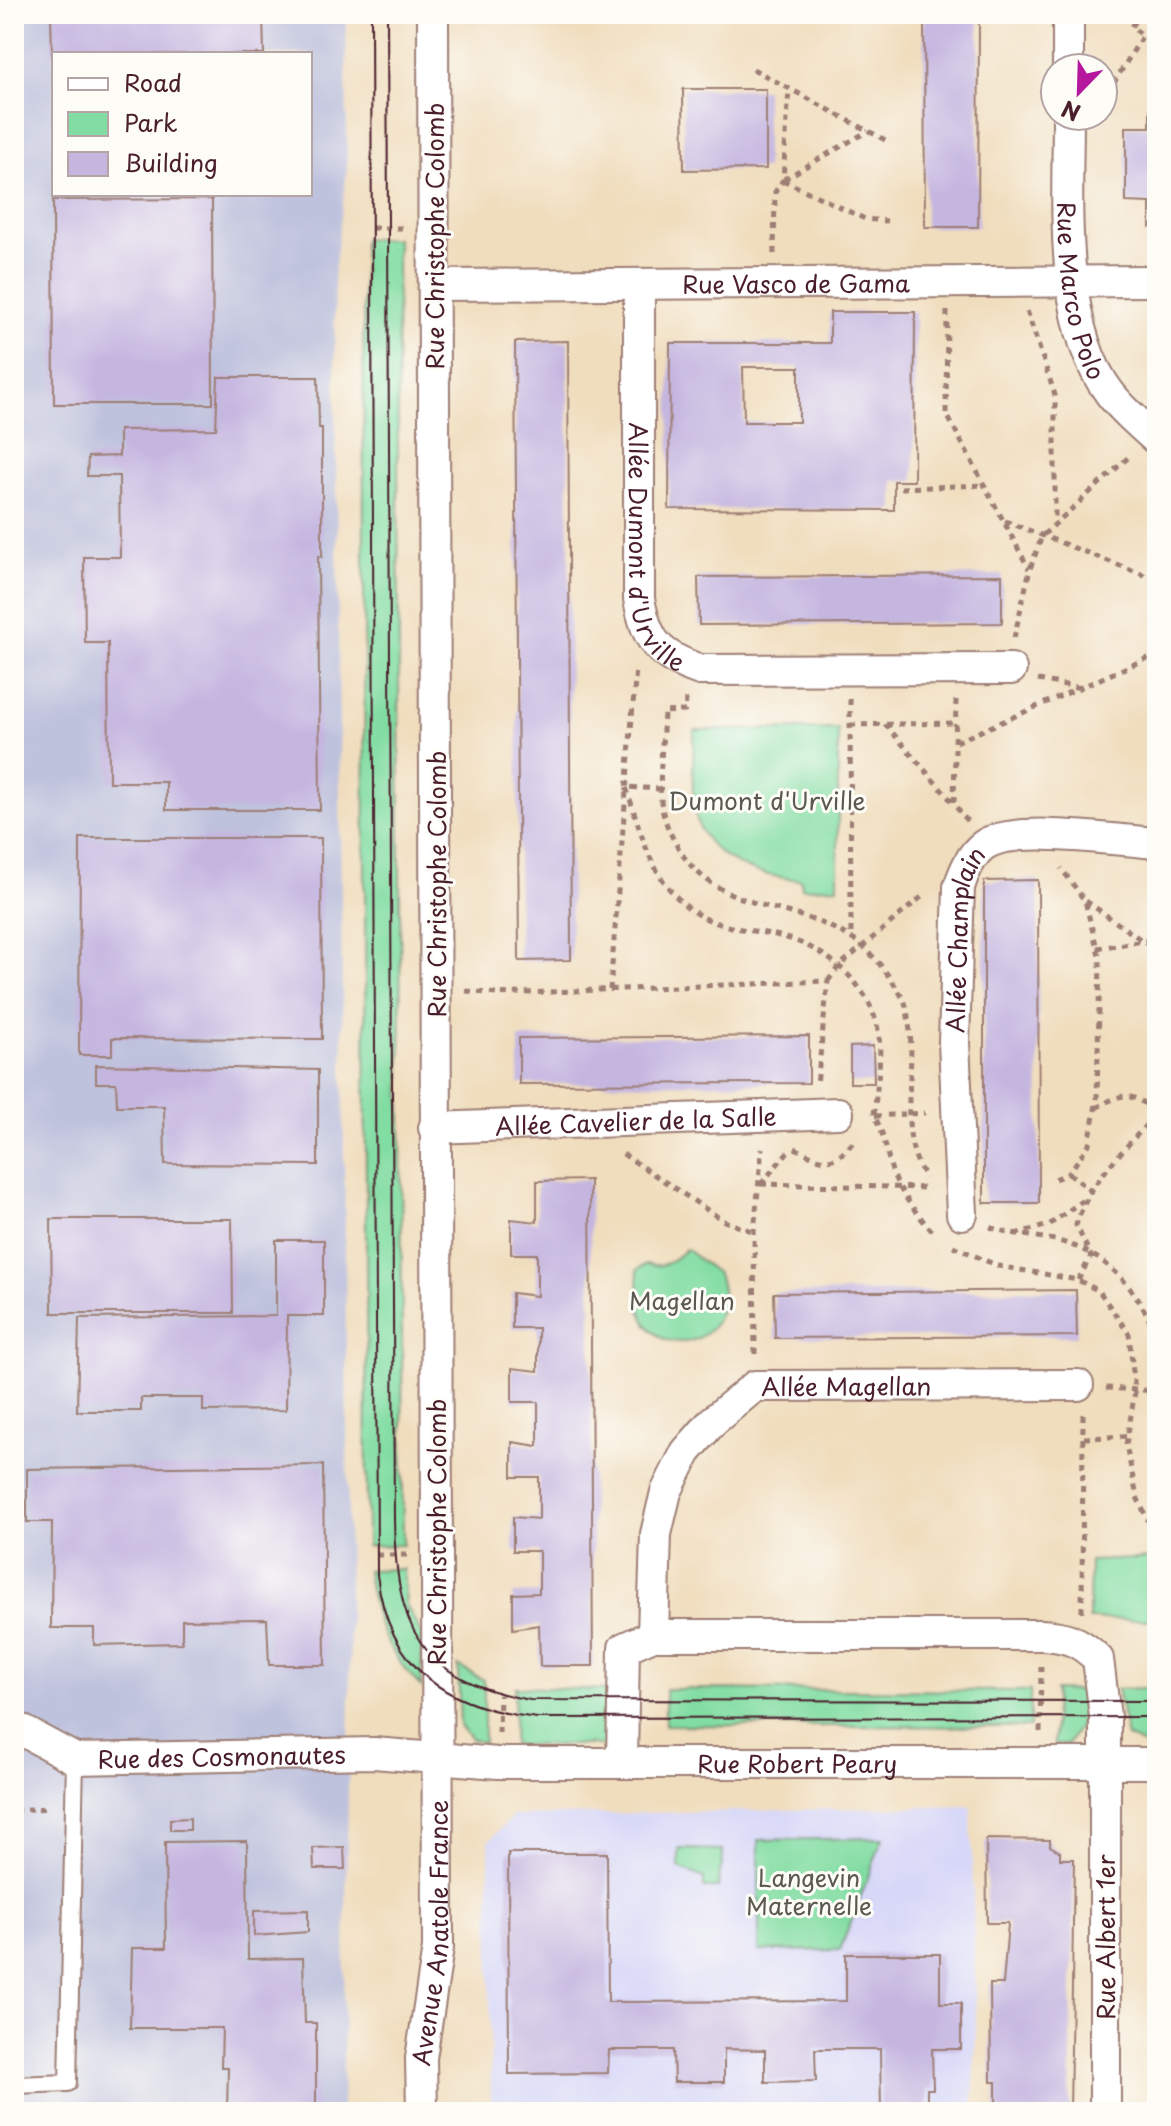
<svg xmlns="http://www.w3.org/2000/svg" width="1171" height="2126" font-family="'Playpen Sans',sans-serif">
	<style>
		.built { fill: #d7d7f8 }
		.industrial { fill: #bfc2dd; fill-rule: evenodd }
		.green { fill: #82dda3; stroke: #667e67; stroke-width: 2 }
		.building { fill: #c5b6e0; fill-rule: evenodd }
		.lines { fill: none; stroke-linecap: round; stroke-linejoin: round }
		.service-casing { stroke: #9d7e74; stroke-width: 20 }
		.minor-casing { stroke: #9d7e74; stroke-width: 34 }
		.path { stroke: #9d7e74; stroke-width: 5; stroke-dasharray: 6 6; stroke-linecap: butt }
		.service { stroke: #fff; stroke-width: 16 }
		.minor { stroke: #fff; stroke-width: 30 }
		.tram { stroke: #4a1f2b; stroke-width: 2 }
		.labels { text-anchor: middle; dominant-baseline: central; stroke-width: 6; stroke-linejoin: round; paint-order: stroke }
		.street-label { font-size: 24px; fill: #4a1f2b; stroke: #fdfcf7 }
		.park-label { font-size: 24px; fill: #5b584f; stroke: #fdfcf7 }
	</style>
	<rect width="100%" height="100%" fill="#fdfcf7"/>
	<filter id="ink" filterUnits="userSpaceOnUse"><feTurbulence type="fractalNoise" baseFrequency=".0125" numOctaves="2"/><feDisplacementMap in="SourceGraphic" scale="16" xChannelSelector="R" yChannelSelector="G"/><feConvolveMatrix kernelMatrix="1 2 1 2 8 2 1 2 1" color-interpolation-filters="sRGB"/></filter>
	<filter id="wash" filterUnits="userSpaceOnUse"><feTurbulence type="fractalNoise" baseFrequency=".006" numOctaves="4" result="noise"/><feDisplacementMap in="SourceGraphic" scale="32" xChannelSelector="R" yChannelSelector="G"/><feGaussianBlur stdDeviation="1.8" result="paint"/><feColorMatrix in="noise" values="0 0 0 0 0 0 0 0 0 0 0 0 0 0 0 0 0 1.4 0 .05"/><feComposite in="paint" operator="in"/></filter>
	<g filter="url(#wash)">
		<rect width="100%" height="100%" fill="#f0ddbd"/>
		<path class="built" d="M971,1806L976,2030L973,2112H491L489,1841L513,1816Z"/>
		<path class="industrial" d="M14,14H346L347,169L334,272L350,1692L342,2112H14ZM54,54H310V194H54Z"/>
		<path class="green" d="M363,239H397L403,1545L367,1546Z
			M838,729V887L802,888L801,880C756,876 699,859 694,805C691,781 694,755 694,730Z
			M686,1249L718,1274C741,1338 668,1365 644,1319C636,1304 640,1286 637,1270L646,1264C664,1269 673,1261 686,1249Z
			M1157,1558V1620L1089,1619L1090,1561Z
			M403,1569L406,1605L422,1635L421,1687C385,1649 374,1622 367,1570Z
			M458,1666L484,1680V1743L471,1739L460,1726Z
			M515,1687L608,1690L606,1745H513Z
			M1148,1688V1747L1127,1737L1117,1689Z
			M665,1689L1030,1691V1727L665,1725Z
			M1055,1690L1086,1691L1079,1727L1067,1745H1054Z
			M883,1838L840,1950L759,1951V1840Z
			M679,1849L723,1850C724,1865 718,1873 718,1888H704V1878L679,1868Z"/>
		<g id="blocks">
			<path class="building" d="M51,14H263L264,54H52Z
				M924,14H979L978,227H925Z
				M683,89H766V169L684,170Z
				M1150,104H1157V226L1150,227V203L1126,202V127H1150Z
				M212,199L213,404H54L53,200Z
				M830,312H915L914,481H894V510L669,509L670,343H830ZM743,367H799V422H744Z
				M568,341L571,960L519,961L515,342Z
				M218,377H318L319,428H322V557L318,556L320,810H166V782H109L108,643H85L84,557H120L119,476H87L88,457L119,456V430L216,429Z
				M1002,575V623L699,625L698,577Z
				M80,838H321L322,1039L112,1038V1055H79Z
				M1038,880L1039,1203H984V881Z
				M809,1036V1083L519,1084V1038Z
				M873,1046L874,1083H850V1047Z
				M96,1065L318,1070V1165L165,1164L164,1106H117L116,1083H96Z
				M590,1180L593,1666H540L539,1625L513,1629V1594L539,1593V1551H513V1517L539,1519V1477H512V1442L538,1446V1402H512V1368L538,1371V1328H512V1293L537,1296V1254H511V1219L537,1222V1181Z
				M51,1219H232L233,1313H52Z
				M276,1240H324V1316H287L286,1410L203,1411V1398H141V1411H77L79,1318L276,1316Z
				M1076,1290L1077,1336L775,1338L774,1293Z
				M323,1465L325,1665H269L267,1619L182,1620V1643L94,1645V1628H51L52,1522H27V1469Z
				M190,1818V1830H170V1819Z
				M986,1839L1050,1840V1846L1060,1852V1859H1074L1070,2112H996V2082H991L990,1984H1003L1008,1923H987Z
				M247,1841L248,1959L303,1958L305,2023H316V2112H227L228,2067H221L222,2028H130L132,1948H166L165,1842Z
				M344,1847L345,1869H314L313,1848Z
				M508,1853H607L608,2002L846,2001V1954H940V2003H961V2049H932L933,2089H927V2112H881L880,2049H815L816,2081L765,2082V2050L724,2049V2082H674L673,2050H609L608,2073L509,2074Z
				M308,1910V1932L254,1936V1911Z"/>
		</g>
	</g>
	<g filter="url(#ink)">
		<use href="#blocks" fill-opacity="0" stroke="#9d7e74" stroke-width="2"/>
		<g class="lines">
			<g class="service-casing">
				<path id="service" d="M14,2085L68,2083L75,1759"/>
			</g>
			<g class="minor-casing">
				<g id="minor">
					<path d="M1068,68V14"/>
					<path id="s1" d="M1068,116C1068,197 1058,325 1109,392C1122,410 1141,425 1157,440"/>
					<path id="s2" d="M639,284V599C647,642 658,655 700,670L1011,669"/>
					<path id="s3" d="M434,285L1157,281"/>
					<path id="s4" d="M434,1128L838,1113"/>
					<path id="s5" d="M962,1214L954,1042L959,887C964,872 971,854 984,845C1013,824 1119,841 1157,843"/>
					<path id="s6" d="M653,1635L656,1534L666,1492L686,1452L713,1421L755,1386L1078,1385"/>
					<path id="s7" d="M14,1726L75,1759L374,1753L498,1763H1157"/>
					<path d="M622,1761L624,1648L653,1635H1041C1066,1636 1080,1641 1098,1659L1105,1717V2112"/>
					<path id="s8" d="M422,2112L421,2058L438,1948L433,14"/>
				</g>
			</g>
			<path class="path" d="M753,69L887,141
				M1103,87L1112,86L1143,35L1131,27L1139,14
				M784,179L868,131
				M783,180L865,219L887,221
				M372,228H402
				M774,254L775,192L783,180L789,89
				M947,311L946,413L1029,569
				M1027,311L1055,395V520
				M901,488L985,485
				M1005,521L1157,580
				M1014,638L1030,569L1042,536L1131,455
				M1038,680L1082,688
				M686,699L685,711L664,712C663,740 659,770 661,798C661,815 670,834 679,849C719,916 801,900 858,943C876,956 893,981 904,1000C907,1007 908,1016 909,1024C917,1075 895,1133 926,1178
				M850,699L851,939
				M956,700L954,804L967,821
				M885,724L954,804
				M850,725L956,723
				M956,742L1157,654
				M661,789L626,787C642,834 649,877 690,909C713,927 744,929 771,934C822,944 872,982 879,1036C882,1061 876,1091 874,1116C885,1133 886,1153 892,1171C900,1193 917,1214 932,1231
				M1086,901L1157,951
				M1097,948L1157,939
				M828,981L839,966L925,894
				M610,990L636,668
				M466,991L497,994L828,981L817,1085
				M1096,1108C1125,1091 1129,1093 1157,1111
				M875,1116L925,1113
				M795,1148C823,1161 832,1169 854,1141
				M623,1154L724,1221L754,1232
				M1069,1173L1090,1190
				M1055,1179L1069,1173L1089,1144L1097,1098L1100,960L1085,901L1061,868
				M761,1184L791,1148
				M761,1184L929,1188
				M990,1227C1016,1237 1043,1235 1068,1244C1114,1259 1143,1297 1157,1340
				M1015,1234L1049,1225L1083,1200
				M953,1246L998,1266L1078,1280L1099,1291L1129,1334L1135,1391L1126,1445L1137,1497L1157,1540
				M1078,1280L1091,1256L1076,1225C1091,1177 1126,1150 1157,1112
				M755,1354L754,1232L762,1148
				M1106,1388L1157,1391
				M1084,1438L1127,1436
				M377,1555H407
				M1082,1612L1083,1414
				M1040,1732L1041,1666
				M499,1733L500,1695
				M14,1810L49,1808"/>
			<use href="#service" class="service"/>
			<use href="#minor" class="minor"/>
			<path class="tram" d="M371,14L377,1575C389,1670 447,1708 537,1718L1157,1717
				M387,14L394,1518C396,1625 416,1679 530,1700L1157,1701"/>
		</g>
	</g>
	<g class="labels">
		<g class="street-label">
			<text transform="translate(434 236) rotate(-90)">Rue Christophe Colomb</text>
			<text stroke="none"><textPath href="#s3" startOffset="362">Rue Vasco de Gama</textPath></text>
			<text stroke="none"><textPath href="#s1" startOffset="176">Rue Marco Polo</textPath></text>
			<text stroke="none"><textPath href="#s2" startOffset="268">Allée Dumont d'Urville</textPath></text>
			<text transform="translate(436 884) rotate(-90)">Rue Christophe Colomb</text>
			<text stroke="none"><textPath href="#s5" startOffset="276">Allée Champlain</textPath></text>
			<text stroke="none"><textPath href="#s4" startOffset="202">Allée Cavelier de la Salle</textPath></text>
			<text stroke="none"><textPath href="#s6" startOffset="376">Allée Magellan</textPath></text>
			<text transform="translate(436 1532) rotate(-90)">Rue Christophe Colomb</text>
			<text stroke="none"><textPath href="#s7" startOffset="216">Rue des Cosmonautes</textPath></text>
			<text stroke="none"><textPath href="#s7" startOffset="792">Rue Robert Peary</textPath></text>
			<text stroke="none"><textPath href="#s8" startOffset="180">Avenue Anatole France</textPath></text>
			<text transform="translate(1105 1937) rotate(-90)">Rue Albert 1er</text>
		</g>
		<g class="park-label">
			<text x="767" y="800">Dumont d'Urville</text>
			<text x="682" y="1300">Magellan</text>
			<text x="809" y="1877">Langevin<tspan x="809" dy="28">Maternelle</tspan></text>
		</g>
	</g>
	<rect width="1171" height="2126" fill="none" stroke="#fdfcf7" stroke-width="48"/>
	<rect x="52" y="52" width="260" height="144" fill="#fdfcf7" stroke="#b5a4a5" stroke-width="2"/>
	<rect x="68" y="78" width="40" height="12" fill="#ffffff" stroke="#b5a4a5" stroke-width="2"/>
	<text x="124" y="92" font-size="24" fill="#4a1f2b">Road</text>
	<rect x="68" y="112" width="40" height="24" fill="#82dda3" stroke="#b5a4a5" stroke-width="2"/>
	<text x="124" y="132" font-size="24" fill="#4a1f2b">Park</text>
	<rect x="68" y="152" width="40" height="24" fill="#c5b6e0" stroke="#b5a4a5" stroke-width="2"/>
	<text x="124" y="172" font-size="24" fill="#4a1f2b">Building</text>
	<g transform="translate(1079 92) rotate(203)"><circle r="38" fill="#fdfcf7" stroke="#b5a4a5" stroke-width="2"/>
	<path d="M0-6L14 30L0 20L-14 30Z" fill="#b5179e"/>
	<text y="-12" font-size="22" font-weight="bold" text-anchor="middle" fill="#4a1f2b">N</text>
	</g>
</svg>
